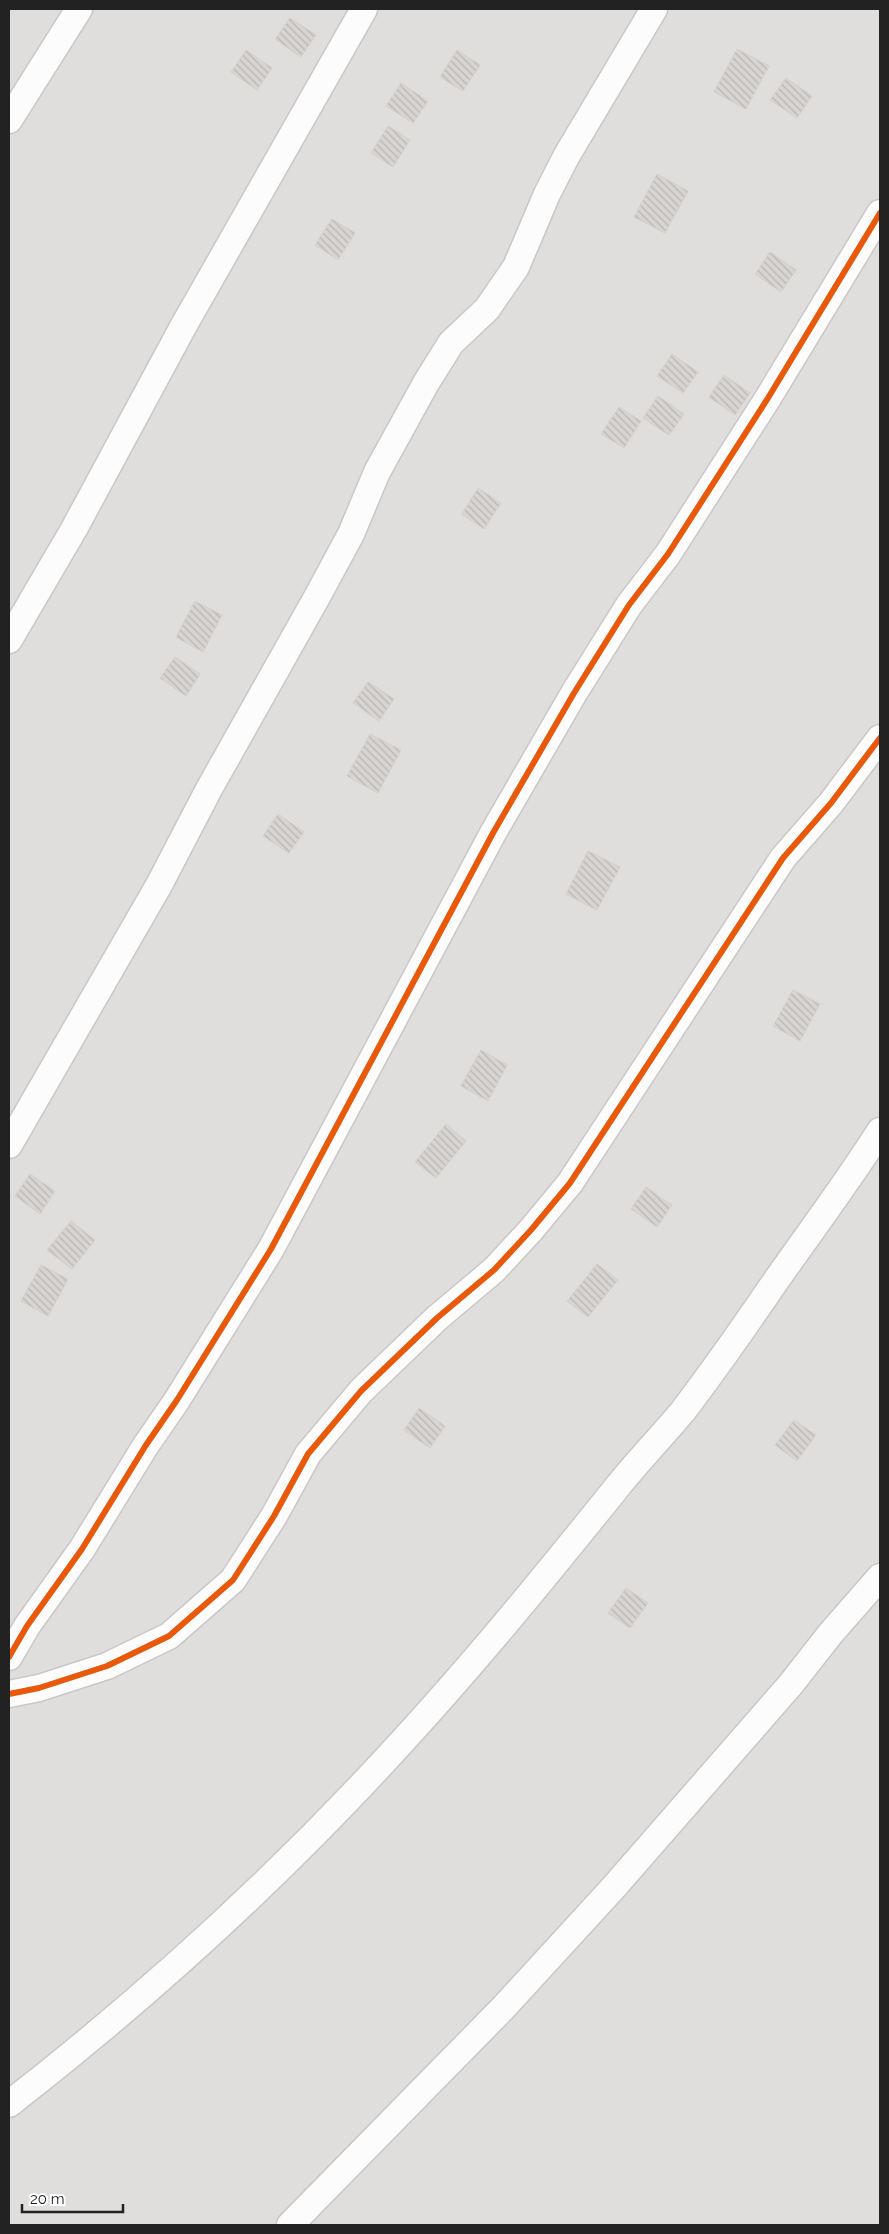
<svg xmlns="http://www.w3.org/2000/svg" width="889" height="2234" font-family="Raleway,sans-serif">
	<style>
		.residential { fill: #dfdedc }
		.building { fill: url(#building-back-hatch); stroke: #d3d0cc }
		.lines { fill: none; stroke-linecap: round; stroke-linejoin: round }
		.minor-casing { stroke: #c9c8c7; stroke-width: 29 }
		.minor { stroke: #fdfcfc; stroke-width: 26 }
		.cycleway-casing { stroke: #fff; stroke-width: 9 }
		.cycleway { stroke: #e8590c; stroke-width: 6 }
	</style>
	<defs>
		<pattern id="building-back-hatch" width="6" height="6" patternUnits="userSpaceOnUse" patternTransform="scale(1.25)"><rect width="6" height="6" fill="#d7d4d2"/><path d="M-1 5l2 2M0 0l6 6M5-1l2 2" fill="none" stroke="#b8b6b4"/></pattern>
	</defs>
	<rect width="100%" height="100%" fill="#f0eeeb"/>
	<path class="residential" d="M9,9H880V2225H9Z"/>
	<path class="building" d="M290,18L316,35L301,57L275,39Z
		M737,49L769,66L746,109L714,92Z
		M246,50L272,68L257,90L231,72Z
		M457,50L480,65L463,91L440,77Z
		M786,78L812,96L797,118L770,100Z
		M401,83L428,101L413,123L386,106Z
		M388,126L410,140L393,167L371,153Z
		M657,174L688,191L665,233L634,217Z
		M332,219L355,233L338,260L315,245Z
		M770,252L796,270L781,292L755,274Z
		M672,354L698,372L683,393L657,376Z
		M724,375L750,393L735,415L709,397Z
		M658,396L684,414L669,435L643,418Z
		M619,407L641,421L624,448L601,434Z
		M478,488L501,503L484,529L462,514Z
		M195,601L222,615L203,652L176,637Z
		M175,657L200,674L186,696L160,678Z
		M368,682L394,699L379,721L353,703Z
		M370,734L401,750L378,793L347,776Z
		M278,814L304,832L289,853L263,836Z
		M588,851L620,867L597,910L566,894Z
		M793,990L820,1004L800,1041L773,1026Z
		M481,1050L507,1065L488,1101L461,1086Z
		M446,1124L466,1141L436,1178L415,1162Z
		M30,1174L55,1191L40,1214L15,1196Z
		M646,1187L672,1205L657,1227L631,1209Z
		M71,1221L95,1240L72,1269L47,1250Z
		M597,1264L618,1280L588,1317L567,1301Z
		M41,1265L68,1279L48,1316L21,1301Z
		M419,1408L445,1426L430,1448L404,1430Z
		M794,1420L816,1435L797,1461L775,1445Z
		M626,1588L648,1603L630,1628L608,1613Z"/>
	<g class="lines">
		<g class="minor-casing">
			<path id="minor" d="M9,120L79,9
				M9,640L74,529L184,325L364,9
				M9,1145L159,885L209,789L317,597L351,534L377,472L426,383L451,343L487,309L516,267L547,194L567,155L654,9
				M9,1657L27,1626L82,1549L146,1445L177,1400L271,1249L493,833L574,693L629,605L668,554L768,398L880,213
				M9,1694L39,1688L107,1666L169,1636L233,1580L274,1516L308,1454L361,1391L437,1318L494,1270L531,1230L570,1183L783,858L831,803L880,738
				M9,2104C144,1999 272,1883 388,1757C469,1670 544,1578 618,1486C639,1460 662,1436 683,1411C715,1369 745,1326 775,1282C810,1232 847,1183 880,1131
				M290,2225L504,2007L614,1887L791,1684L831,1633L880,1577"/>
		</g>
		<use href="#minor" class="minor"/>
		<g class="cycleway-casing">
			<path id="cycleway" d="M9,1657L27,1626L82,1549L146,1445L177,1400L271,1249L493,833L574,693L629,605L668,554L768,398L880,213
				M9,1694L39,1688L107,1666L169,1636L233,1580L274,1516L308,1454L361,1391L437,1318L494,1270L531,1230L570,1183L783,858L831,803L880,738"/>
		</g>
		<use href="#cycleway" class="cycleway"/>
	</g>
	<rect width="889" height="2234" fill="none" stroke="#222222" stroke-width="20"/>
	<path d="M22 2204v8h101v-8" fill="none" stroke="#222222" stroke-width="2.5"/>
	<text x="30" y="2204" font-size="15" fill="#222222" stroke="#ffffff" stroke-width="4" paint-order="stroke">20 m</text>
</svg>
